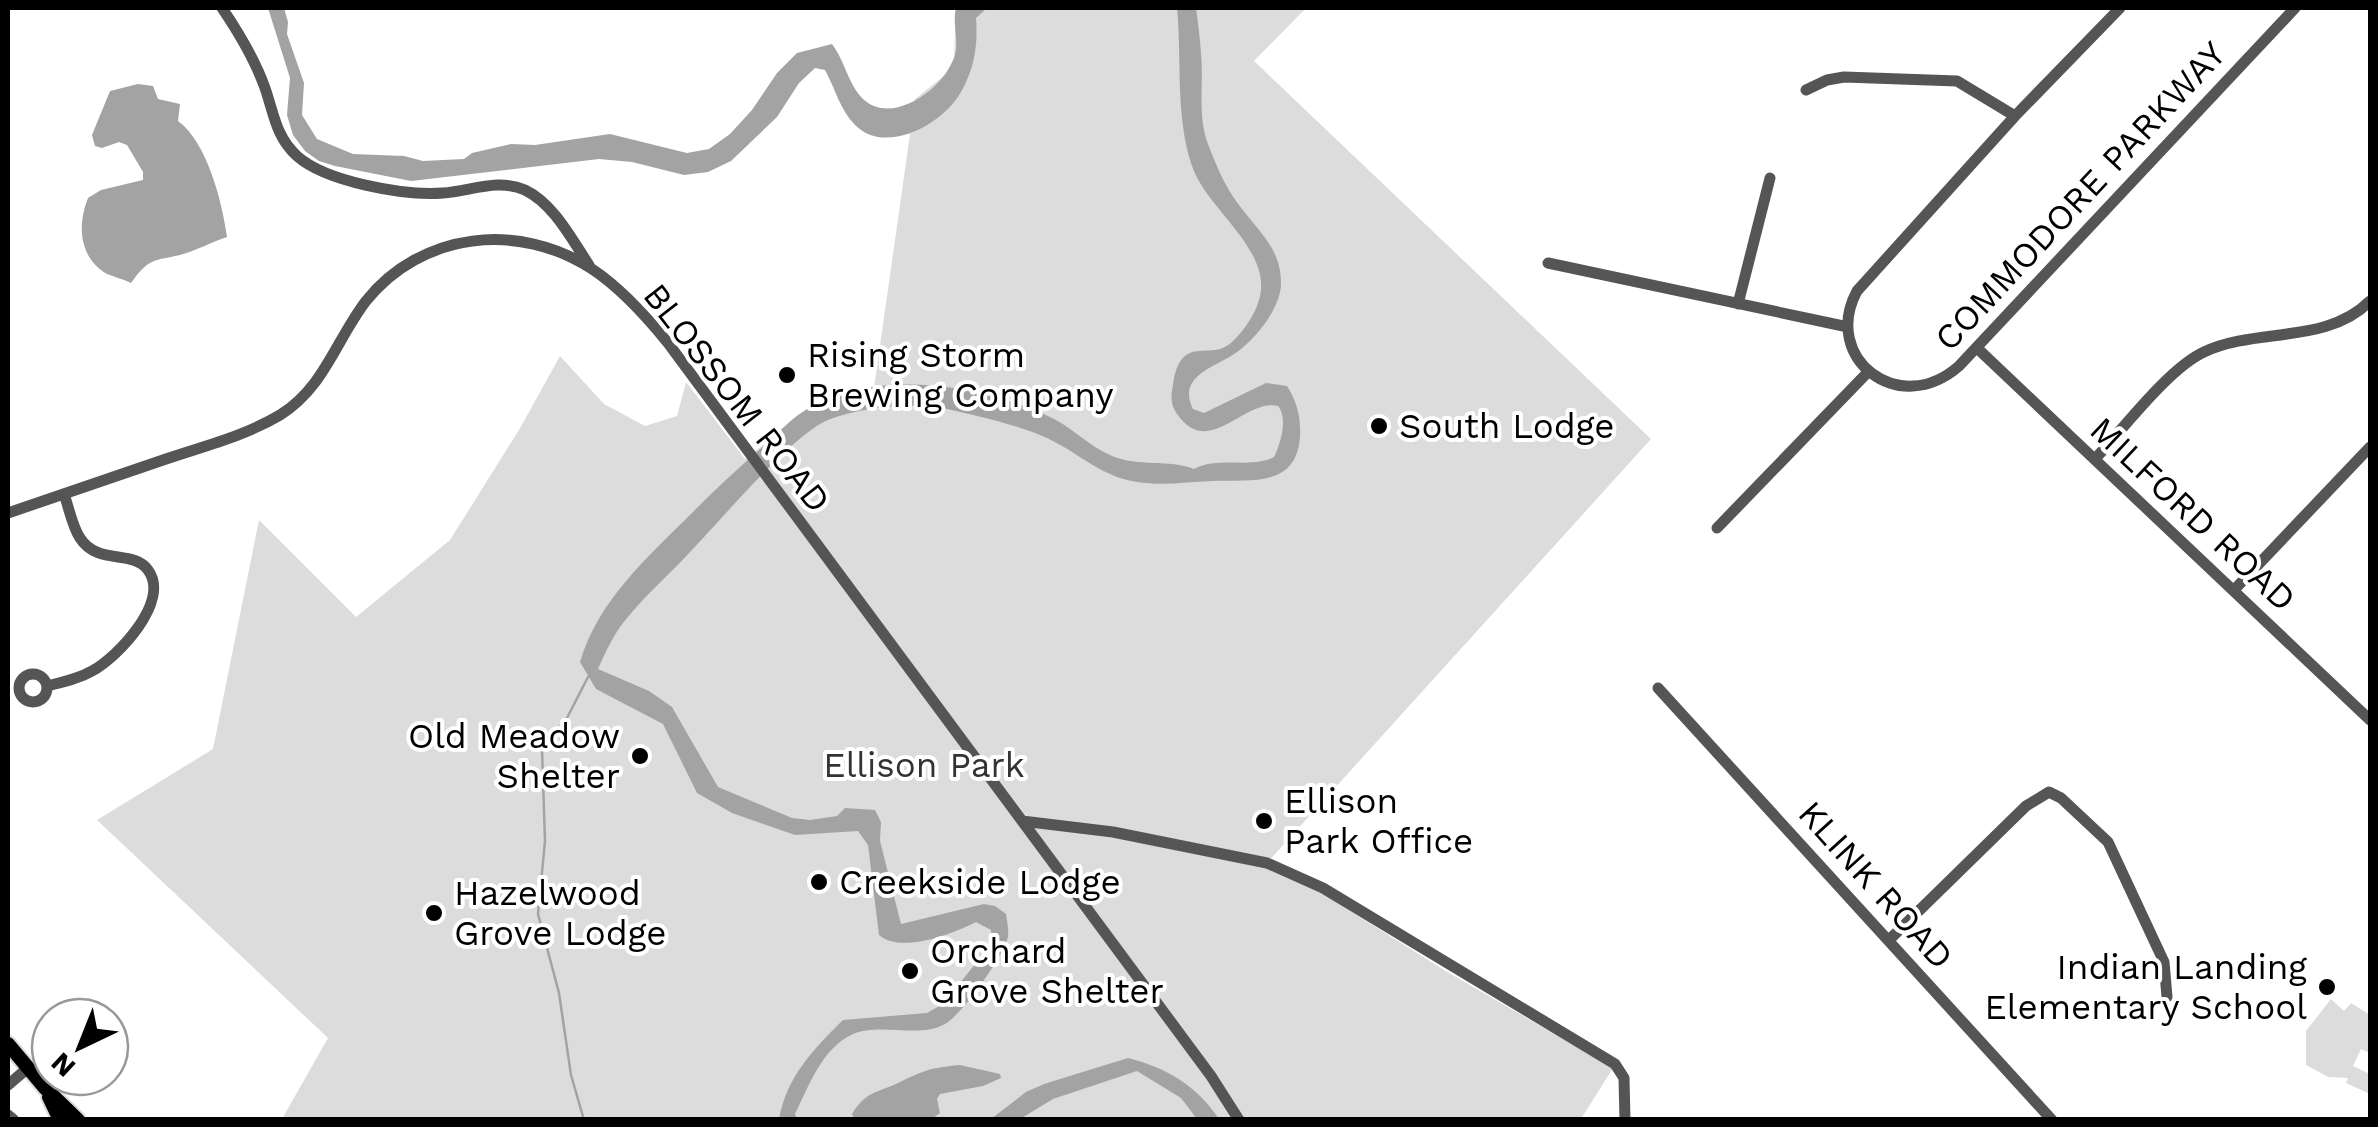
<svg xmlns="http://www.w3.org/2000/svg" width="2378" height="1127" font-family="'Work Sans',sans-serif">
	<style>
		.green { fill: #dcdcdc }
		.water { fill: #a3a3a3 }
		.lines { fill: none; stroke-linecap: round; stroke-linejoin: round }
		.stream { stroke: #a3a3a3; stroke-width: 2.5 }
		.major-casing { stroke: #dbdbdb; stroke-width: 18 }
		.minor { stroke: #555; stroke-width: 11 }
		.major { stroke: #000; stroke-width: 14 }
		.poi-dot { fill: #000; stroke: #fff; stroke-width: 4 }
		.labels { text-anchor: middle; dominant-baseline: central; stroke-width: 8; stroke-linejoin: round; paint-order: stroke }
		.street-label { font-size: 35px; fill: #000; stroke: #fff }
		.poi-label { font-size: 35px; fill: #000; stroke: #fff; text-anchor: start }
		.park-label { font-size: 35px; fill: #333; stroke: #fff }
	</style>
	<rect width="100%" height="100%" fill="#fff"/>
	<path class="green" d="M956,8H1306L1254,61L1651,439L1265,865L1317,890L1444,970L1613,1068L1581,1119H282L328,1038L97,820L213,749L259,520L356,617L450,540L519,430L560,356L604,404L645,426L677,416L686,382L745,459L811,407L828,399L874,388L915,99L945,75L954,58Z
		M2331,999L2344,1011L2351,1003L2370,1015V1053L2361,1049L2353,1066L2370,1074V1094L2346,1083L2348,1078L2328,1077L2306,1065V1031Z"/>
	<path class="water" d="M268,8H284L288,22L287,34L304,83L302,115L317,139L353,154L404,156L423,161L464,159L472,153L511,144L535,145L610,134L687,153L709,149L730,134L752,110L777,73L797,53L832,44C845,61 848,84 863,99C893,127 946,87 955,55C959,39 952,23 956,8H987L976,18C978,43 975,68 961,92C943,124 886,156 855,125C840,110 835,88 825,70L815,68L799,83L777,117L731,161L708,172L684,175L632,162L599,159L411,181L335,166L319,161L305,151L293,135L287,115L290,78Z
		M1177,8H1196C1198,23 1200,38 1201,53C1204,83 1197,115 1208,144C1216,165 1225,187 1239,205C1258,231 1281,248 1281,283C1281,307 1257,338 1237,352C1217,367 1176,375 1193,409L1204,413L1266,383L1287,386C1297,402 1301,417 1300,436C1297,489 1249,479 1212,481C1187,482 1162,486 1137,482C1102,477 1080,454 1049,439C1023,426 977,416 947,409C912,402 861,407 828,420C793,434 720,521 691,551C669,575 643,597 623,623C613,636 605,653 598,669L649,691L672,707L718,787L792,818L810,820L837,816L845,808L875,810L881,822L880,841L901,924L984,904L995,906L1006,914C1007,921 1009,930 1008,937C1004,955 962,1015 945,1024C919,1039 881,1022 853,1034C822,1048 809,1086 795,1114L797,1119H779C787,1076 813,1050 843,1020L927,1013L943,1004L992,943L991,930L976,922C953,934 900,954 879,935L868,845L858,831L795,835L732,813L697,793L663,724L596,689L580,662C599,599 647,558 693,512C714,490 737,470 759,450C776,435 792,417 812,406C880,369 981,385 1048,416C1071,426 1088,446 1112,456C1138,467 1169,459 1194,469C1220,456 1249,469 1274,457C1281,443 1288,418 1278,406C1244,398 1209,460 1177,414C1170,404 1171,396 1173,385C1181,331 1210,363 1232,342C1246,329 1259,309 1261,290C1265,245 1205,206 1192,166C1175,116 1182,59 1177,8Z
		M138,84L153,86L158,99L180,104L178,121C207,142 222,201 227,237C212,242 195,251 180,255C153,261 149,258 131,283C123,279 114,277 107,274C79,258 77,225 88,198L101,190L143,180V172L127,145L119,142L102,148L95,146L92,135L110,91Z
		M1128,1058C1167,1068 1196,1085 1219,1119H1197L1181,1098L1137,1071L1053,1099L1020,1119H991L1026,1092L1044,1084Z
		M960,1065L1000,1074L1001,1078L983,1086L940,1094L937,1099L940,1113L932,1119H854L852,1114C866,1091 877,1093 898,1083C925,1070 929,1068 960,1065Z"/>
	<g class="lines">
		<path class="stream" d="M584,1120L571,1075L559,993L538,914L545,841L542,749L567,718L588,677"/>
		<g class="major-casing">
			<path id="major" d="M8,1044L45,1088L78,1120
				M49,1097L60,1120"/>
		</g>
		<path class="minor" d="M222,8C239,33 255,60 265,88C274,114 276,137 297,156C326,182 405,196 443,193C471,191 498,178 525,190C554,204 572,240 589,265
			M2120,8L2015,116L1857,291C1821,358 1899,419 1959,366L2295,8
			M1806,90L1827,80L1844,77L1957,81L2015,116
			M1548,263L1848,327
			M1738,304L1770,178
			M1977,348L2370,720
			M2095,459C2123,429 2169,368 2204,352C2257,327 2326,345 2370,301
			M8,513C61,495 113,477 166,459C204,446 245,436 280,415C324,388 336,340 366,301C421,232 519,221 592,269C621,288 646,316 668,343L1211,1076L1239,1120
			M1717,528L1869,371
			M2234,590L2370,447
			M19 688a14 14 0 1 1 28 0a14 14 0 1 1-28 0Z
			M47,686C63,682 78,679 92,671C118,657 171,601 148,570C133,549 98,566 80,538C72,526 69,508 64,494
			M1658,688L2052,1120
			M1022,821L1113,832L1267,863L1323,888L1615,1064L1624,1078L1625,1120
			M1889,940L2026,806L2049,792L2061,798L2108,842L2164,962L2167,997
			M8,1085L29,1067
			M8,1115L14,1120"/>
		<use href="#major" class="major"/>
	</g>
	<g class="poi-dot">
		<circle cx="787" cy="375" r="10"/>
		<circle cx="1379" cy="426" r="10"/>
		<circle cx="640" cy="756" r="10"/>
		<circle cx="1264" cy="821" r="10"/>
		<circle cx="819" cy="882" r="10"/>
		<circle cx="434" cy="913" r="10"/>
		<circle cx="910" cy="971" r="10"/>
		<circle cx="2327" cy="987" r="10"/>
	</g>
	<g class="labels">
		<g class="street-label">
			<text transform="translate(2080 196) rotate(-47)">COMMODORE PARKWAY</text>
			<text transform="translate(737 398) rotate(52)">BLOSSOM ROAD</text>
			<text transform="translate(2193 514) rotate(43)">MILFORD ROAD</text>
			<text transform="translate(1876 885) rotate(48)">KLINK ROAD</text>
		</g>
		<g class="poi-label">
			<text x="807" y="355">Rising Storm<tspan x="807" dy="40">Brewing Company</tspan></text>
			<text x="1399" y="426">South Lodge</text>
			<text x="620" y="736" text-anchor="end">Old Meadow<tspan x="620" dy="40">Shelter</tspan></text>
			<text x="1284" y="801">Ellison<tspan x="1284" dy="40">Park Office</tspan></text>
			<text x="839" y="882">Creekside Lodge</text>
			<text x="454" y="893">Hazelwood<tspan x="454" dy="40">Grove Lodge</tspan></text>
			<text x="930" y="951">Orchard<tspan x="930" dy="40">Grove Shelter</tspan></text>
			<text x="2307" y="967" text-anchor="end">Indian Landing<tspan x="2307" dy="40">Elementary School</tspan></text>
		</g>
		<g class="park-label">
			<text x="924" y="765">Ellison Park</text>
		</g>
	</g>
	<rect width="2378" height="1127" fill="none" stroke="#000000" stroke-width="20"/>
	<g transform="translate(80 1047) rotate(223)"><circle r="48" fill="#ffffff" stroke="#999999" stroke-width="2.5"/>
	<path d="M0-8L18 38L0 25L-18 38Z" fill="#000000"/>
	<text y="-15" font-size="28" font-weight="bold" text-anchor="middle" fill="#000000">N</text>
	</g>
</svg>
